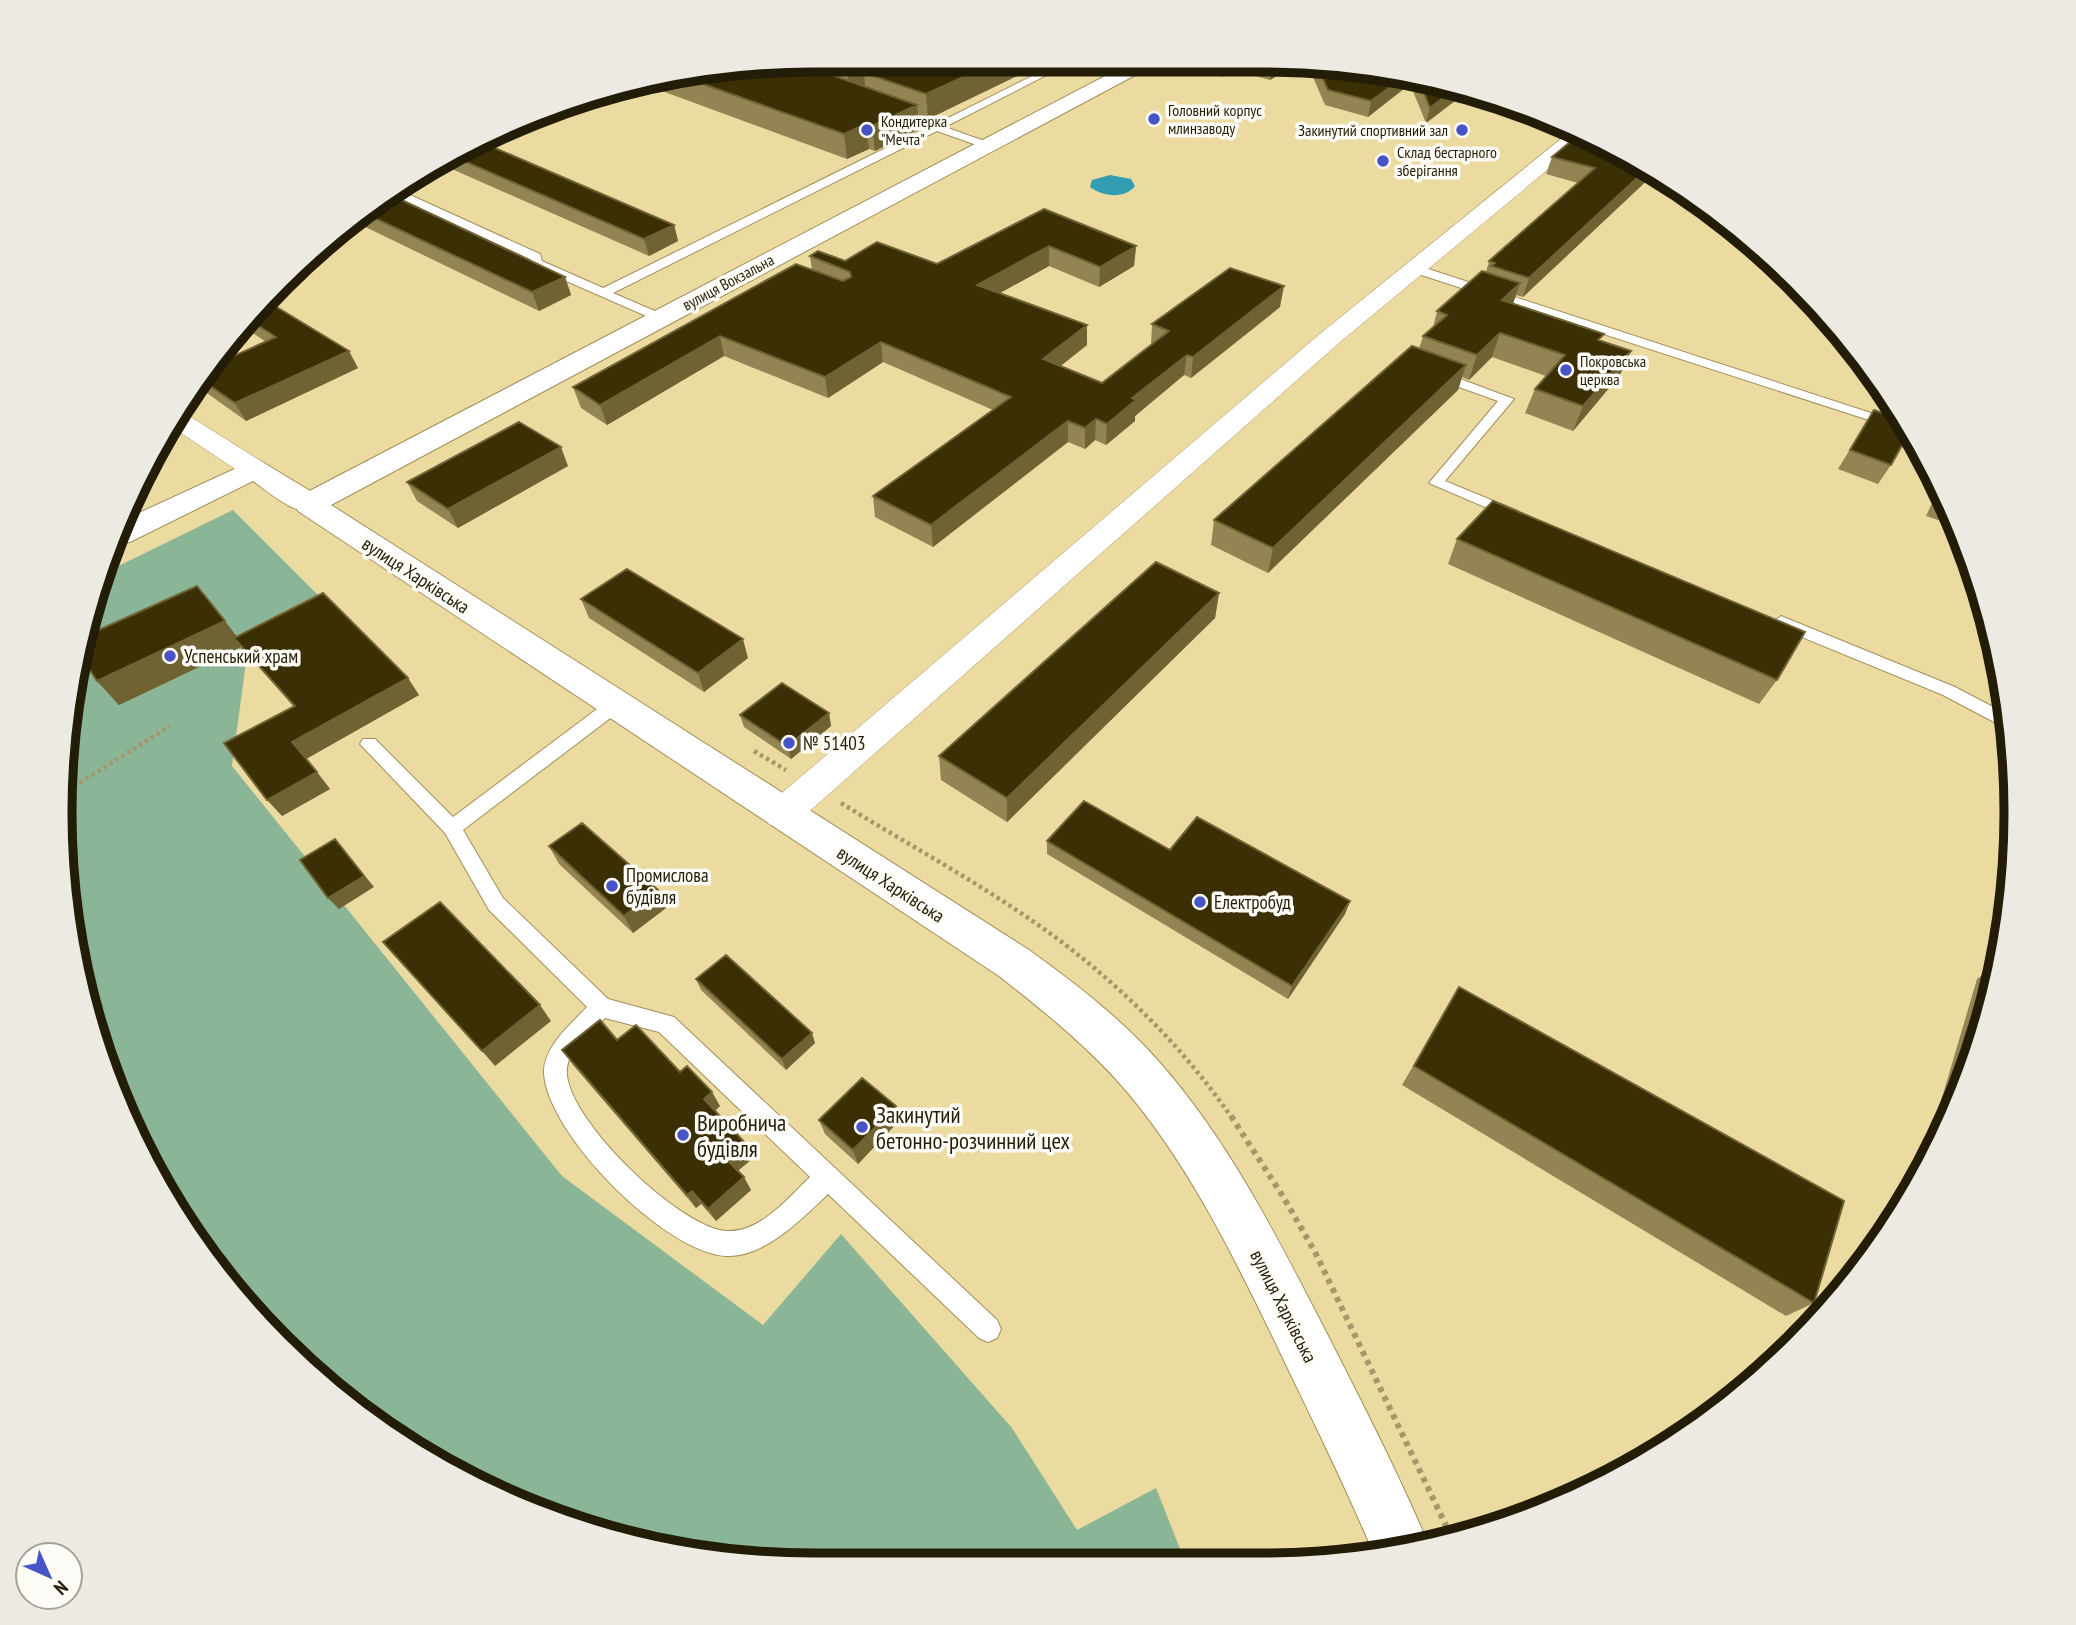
<svg xmlns="http://www.w3.org/2000/svg" width="2076" height="1625" font-family="'PT Sans Narrow',sans-serif">
	<style>
		.green { fill: #8bb597 }
		.water { fill: #339cb0 }
		.lines { fill: none; stroke-linecap: round; stroke-linejoin: round }
		.lane-casing { stroke: #a09059; stroke-width: 2 }
		.street-casing { stroke: #a09059; stroke-width: 1 }
		.secondary-casing { stroke: #a09059; stroke-width: 2 }
		.primary-casing { stroke: #a09059; stroke-width: 2 }
		.path-far1 { stroke: #a4976a; stroke-width: 4.5; stroke-dasharray: 3.5 3.5; stroke-linecap: butt }
		.path { stroke: #a4976a; stroke-width: 6; stroke-dasharray: 5 5; stroke-linecap: butt }
		.lane { fill: #fff; fill-rule: evenodd }
		.street { fill: #fff; fill-rule: evenodd }
		.secondary { fill: #fff; fill-rule: evenodd }
		.primary { fill: #fff; fill-rule: evenodd }
		.wall { fill: #938553 }
		.shaded-wall { fill: #6f6334 }
		.building { fill: #3a2f05; stroke: #6f6334; stroke-width: 2 }
		.poi-dot { fill: #4754c8; stroke: #fefcf6; stroke-width: 2.5 }
		.labels { text-anchor: middle; dominant-baseline: central; stroke-width: 7; stroke-linejoin: round; paint-order: stroke }
		.far-poi-label { font-size: 16px; fill: #231c06; stroke: #fefcf6; text-anchor: start }
		.far-street-label { font-size: 16px; fill: #231c06; stroke: #fefcf6 }
		.street-label { font-size: 19px; fill: #231c06; stroke: #fefcf6 }
		.poi-label { font-size: 19px; fill: #231c06; stroke: #fefcf6; text-anchor: start }
		.near-poi-label { font-size: 23px; fill: #231c06; stroke: #fefcf6; text-anchor: start }
		.rim { fill: none; stroke: #231c06; stroke-width: 9 }
	</style>
	<rect width="100%" height="100%" fill="#ecdba1"/>
	<path class="green" d="M233,510L334,611L247,655L232,766L562,1176L763,1325L841,1234L1012,1428L1077,1530L1156,1488L1186,1564L812,1565L666,1551L524,1508L394,1438L247,1309L161,1189L85,1008L60,813L85,618L104,573Z"/>
	<path class="water" d="M1110,175L1131,179L1135,186C1125,199 1103,197 1090,187L1092,180Z"/>
	<g class="lines">
		<g class="lane-casing">
			<path id="lane" d="M1064,60H1076L945,127L990,143V147H982L937,131L613,293L664,315V321L660,322L532,266L530,259L392,195L399,190L540,254L542,261L603,288L928,127L927,123L936,124Z
				M1413,264L1908,425L1915,435L1409,271V265Z
				M1436,370L1514,399L1445,481L1518,511L1521,514L1518,517H1508L1429,483L1498,401L1431,377L1429,374Z
				M1781,616L1955,687L2010,716L2011,731L1943,695L1775,626L1773,622Z
				M615,699L621,700L624,705L621,710L463,830L503,898L608,999L674,1017L997,1320L1001,1329L997,1338L988,1342L979,1338L828,1194C803,1218 764,1258 726,1256C665,1253 547,1134 544,1073C543,1047 571,1024 587,1007L489,910L445,833L360,744L363,739H375L453,817L609,700ZM605,1018L659,1032L810,1177C789,1197 761,1232 728,1231C682,1231 561,1115 567,1068C569,1049 593,1031 605,1018Z"/>
		</g>
		<g class="street-casing">
			<path id="street" d="M651,81L649,86L510,137L503,139L495,136L617,85Z
				M1572,130L1587,137L1339,343L795,824L782,829L769,824L764,814L769,804L1321,333Z
				M180,410L264,463L268,469L264,475L254,477L244,475L169,425Z"/>
		</g>
		<g class="secondary-casing">
			<path id="secondary" d="M254,460L264,463L320,497L324,504L320,511C295,517 272,494 253,481L130,542L116,544L126,519Z"/>
		</g>
		<g class="primary-casing">
			<path id="primary" d="M1134,61H1156L1154,65L331,505L1029,950C1076,984 1123,1020 1161,1064C1229,1142 1276,1235 1323,1326C1359,1397 1396,1468 1427,1541L1373,1552C1344,1483 1311,1417 1279,1350C1236,1261 1192,1170 1129,1094C1091,1049 1045,1012 999,976L298,511L294,504L298,497Z"/>
		</g>
		<path class="path-far1" d="M754,751L786,770
			M62,794L170,726
			M841,803C923,854 1012,900 1087,962C1143,1008 1191,1059 1232,1118"/>
		<path class="path" d="M1231,1116L1284,1198L1315,1252L1451,1536"/>
		<use href="#lane" class="lane"/>
		<use href="#street" class="street"/>
		<use href="#secondary" class="secondary"/>
		<use href="#primary" class="primary"/>
	</g>
	<path class="wall" d="M813,60H1050L928,119L918,115L919,129L875,151L869,149L847,159L651,87L650,81Z
		M1213,61H1302L1270,80L1233,70L1222,77Z
		M1306,61H1312L1465,91L1464,94L1426,123L1410,84L1368,117L1325,105Z
		M481,142L674,225L678,241L649,256L436,162V161Z
		M1552,157L1640,161L1656,172L1523,297L1516,295L1513,303L1601,341L1620,375L1573,431L1525,413L1535,389L1546,376L1492,357L1469,380L1462,377L1458,390L1268,573L1211,545L1214,520L1419,349L1423,336L1433,328L1437,311L1486,272L1489,261L1578,183L1546,174Z
		M391,195L565,277L571,295L539,311L355,222Z
		M1044,209L1136,246L1134,266L1099,287L1049,266L1000,293L1087,345L1060,366L1102,383L1151,345L1152,324L1280,307L1191,378L1184,375L1135,416V421L1106,445L1095,440L1085,449L1068,442L933,547L875,517L873,496L993,410L883,362L828,398L724,356L607,425L581,408L573,387L812,270L810,256L845,261L937,264Z
		M1727,223L1739,231L1725,227Z
		M265,300L358,368L246,421L204,391L200,385L216,364L266,342L244,327Z
		M1874,410L1891,465L1878,484L1838,469Z
		M568,466L458,528L417,501L407,482Z
		M1939,488L1963,541L1945,534L1950,524L1926,516Z
		M1457,539L1777,680L1759,704L1448,564Z
		M1219,593L1215,618L1007,822L941,780L939,756Z
		M581,599L748,658L704,692L589,618Z
		M236,636L419,695L306,759L330,789L282,816L294,707L241,647L119,705L97,681Z
		M829,713L831,726L791,759L744,727L740,715Z
		M1047,841L1170,850L1350,901L1345,914L1288,999L1047,854Z
		M549,846L658,890L666,908L633,933L559,864Z
		M1998,963L1991,1007L1939,1145L1918,1179L1977,979Z
		M696,979L815,1043L786,1070L701,990Z
		M1459,987L1814,1303L1786,1316L1402,1085Z
		M617,1040L680,1072L720,1106L715,1111L746,1144L753,1158L738,1171L751,1190L716,1221L701,1204L696,1208L573,1065L562,1050Z
		M896,1106L899,1121L858,1164L825,1134L819,1120Z"/>
	<path class="shaded-wall" d="M867,60H925L864,73L865,85L850,91L847,68Z
		M1001,60H1050L928,119L926,94Z
		M1225,61H1234L1233,70L1222,77L1224,62Z
		M1280,61H1302L1270,80L1272,65Z
		M1401,79L1411,81L1410,84L1368,117L1371,101Z
		M1454,89L1465,91L1464,94L1426,123L1430,108Z
		M917,105L919,129L875,151L872,126Z
		M866,124L869,149L847,159L844,134Z
		M1649,167L1656,172L1523,297L1529,278Z
		M674,225L678,241L649,256L644,239Z
		M1049,246V266L978,305L977,285Z
		M1136,246L1134,266L1099,287L1100,267Z
		M565,277L571,295L539,311L532,292Z
		M1520,283L1512,307L1502,300Z
		M1284,286L1280,307L1191,378L1193,357Z
		M1087,325V345L1043,380V359Z
		M1500,333L1492,357L1469,380L1477,355Z
		M720,336L724,356L607,425L600,405Z
		M881,342L883,362L828,398L825,377Z
		M349,351L358,368L246,421L235,403Z
		M1631,351L1620,375L1573,431L1583,406Z
		M1187,355L1184,375L1135,416V421L1106,445L1107,424L1132,398Z
		M1466,365L1458,390L1268,573L1273,548Z
		M1096,419L1095,440L1085,449V428Z
		M1068,421V442L933,547L931,525Z
		M561,447L568,466L458,528L448,509Z
		M1219,593L1215,618L1007,822V798Z
		M225,621L244,646L234,638L241,647L119,705L97,681Z
		M743,639L748,658L704,692L698,673Z
		M408,678L419,695L306,759L292,742Z
		M829,713L831,726L791,759L787,746Z
		M317,772L330,789L282,816L267,800Z
		M335,839L374,887L339,909L328,898Z
		M658,890L666,908L633,933L624,916Z
		M1350,901L1345,914L1288,999L1292,986Z
		M540,1005L551,1021L495,1066L482,1051Z
		M812,1033L815,1043L786,1070L782,1059Z
		M712,1092L720,1106L712,1113L704,1099Z
		M896,1106L899,1121L858,1164L853,1150Z
		M746,1144L753,1158L735,1173L727,1160Z
		M744,1177L751,1190L716,1221L708,1209Z
		M692,1191L701,1204L696,1208L687,1195Z"/>
	<path class="building" d="M823,60H867L847,68Z
		M895,60H1001L926,94L864,73Z
		M1255,61H1280L1272,65Z
		M795,62L917,105L872,126L866,124L844,134L683,77Z
		M1315,62L1401,79L1371,101L1328,90Z
		M1420,82L1454,89L1430,108Z
		M1581,133L1640,161L1649,167L1529,278L1491,266L1495,263L1489,261L1595,168L1552,157Z
		M481,142L674,225L644,239L450,155Z
		M391,195L565,277L532,292L366,214Z
		M1044,209L1136,246L1100,267L1049,246L977,285L1087,325L1043,359L1102,383L1169,331L1152,324L1230,268L1284,286L1193,357L1187,355L1132,398L1136,400L1107,424L1096,419L1085,428L1068,421L931,525L873,496L1011,397L881,342L825,377L720,336L600,405L573,387L796,264L843,281L851,277L850,272L810,256L818,251L845,261L877,242L937,264Z
		M1482,271L1520,283L1502,300L1604,334L1598,340L1631,351L1583,406L1535,389L1565,355L1500,333L1477,355L1423,336L1447,315L1437,311Z
		M265,300L349,351L235,403L203,381L216,364L276,337L249,320Z
		M1412,346L1466,365L1273,548L1214,520Z
		M1874,410L1905,421L1911,429L1891,465L1850,450Z
		M519,422L561,447L448,509L407,482Z
		M1493,501L1805,632L1777,680L1457,539Z
		M1156,562L1219,593L1007,798L939,756Z
		M627,569L743,639L698,673L581,599Z
		M197,586L225,621L97,681L80,655L83,637Z
		M323,593L408,678L292,742L317,772L267,800L224,743L295,706L234,638Z
		M782,683L829,713L787,746L740,715Z
		M1084,801L1170,850L1197,817L1350,901L1292,986L1047,841Z
		M582,823L658,890L624,916L549,846Z
		M335,839L364,876L328,898L300,860Z
		M440,902L540,1005L482,1051L383,942Z
		M726,955L812,1033L782,1059L696,979Z
		M1459,987L1844,1201L1814,1303L1414,1066Z
		M600,1020L617,1040L636,1025L680,1072L687,1066L712,1092L704,1099L746,1144L727,1160L744,1177L708,1209L692,1191L687,1195L562,1050Z
		M862,1078L896,1106L853,1150L819,1120Z"/>
	<g class="poi-dot">
		<circle cx="1154" cy="119" r="7"/>
		<circle cx="867" cy="130" r="7"/>
		<circle cx="1462" cy="130" r="7"/>
		<circle cx="1383" cy="161" r="7"/>
		<circle cx="1566" cy="370" r="7"/>
		<circle cx="170" cy="656" r="7"/>
		<circle cx="789" cy="743" r="7"/>
		<circle cx="612" cy="886" r="7"/>
		<circle cx="1200" cy="902" r="7"/>
		<circle cx="862" cy="1127" r="7"/>
		<circle cx="683" cy="1135" r="7"/>
	</g>
	<g class="labels">
		<g class="far-poi-label">
			<text x="1168" y="110">Головний корпус<tspan x="1168" dy="18">млинзаводу</tspan></text>
			<text x="881" y="121">Кондитерка<tspan x="881" dy="18">"Мечта"</tspan></text>
			<text x="1448" y="130" text-anchor="end">Закинутий спортивний зал</text>
			<text x="1397" y="152">Склад бестарного<tspan x="1397" dy="18">зберігання</tspan></text>
			<text x="1580" y="361">Покровська<tspan x="1580" dy="18">церква</tspan></text>
		</g>
		<g class="far-street-label">
			<text transform="translate(728 282) rotate(-28)">вулиця Вокзальна</text>
		</g>
		<g class="street-label">
			<text transform="translate(416 575) rotate(33)">вулиця Харківська</text>
			<text transform="translate(891 884) rotate(33)">вулиця Харківська</text>
			<text transform="translate(1284 1306) rotate(63)">вулиця Харківська</text>
		</g>
		<g class="poi-label">
			<text x="184" y="656">Успенський храм</text>
			<text x="803" y="743">№ 51403</text>
			<text x="626" y="875">Промислова<tspan x="626" dy="22">будівля</tspan></text>
			<text x="1214" y="902">Електробуд</text>
		</g>
		<g class="near-poi-label">
			<text x="876" y="1114">Закинутий<tspan x="876" dy="26">бетонно-розчинний цех</tspan></text>
			<text x="697" y="1122">Виробнича<tspan x="697" dy="26">будівля</tspan></text>
		</g>
	</g>
	<path d="M0 0H2076V1625H0ZM812 72H1264A740 740 0 0 1 2004 812V813A740 740 0 0 1 1264 1553H812A740 740 0 0 1 72 813V812A740 740 0 0 1 812 72Z" fill="#eceae3" fill-rule="evenodd"/>
	<path class="rim" d="M812 72H1264A740 740 0 0 1 2004 812V813A740 740 0 0 1 1264 1553H812A740 740 0 0 1 72 813V812A740 740 0 0 1 812 72Z"/>
	<g transform="translate(49 1576) rotate(135)"><circle r="33" fill="#fefcf6" stroke="#a6a296" stroke-width="2"/>
	<path d="M0-5L12 26L0 18L-12 26Z" fill="#4754c8"/>
	<text y="-10" font-size="19" font-weight="bold" text-anchor="middle" fill="#231c06">N</text>
	</g>
</svg>
